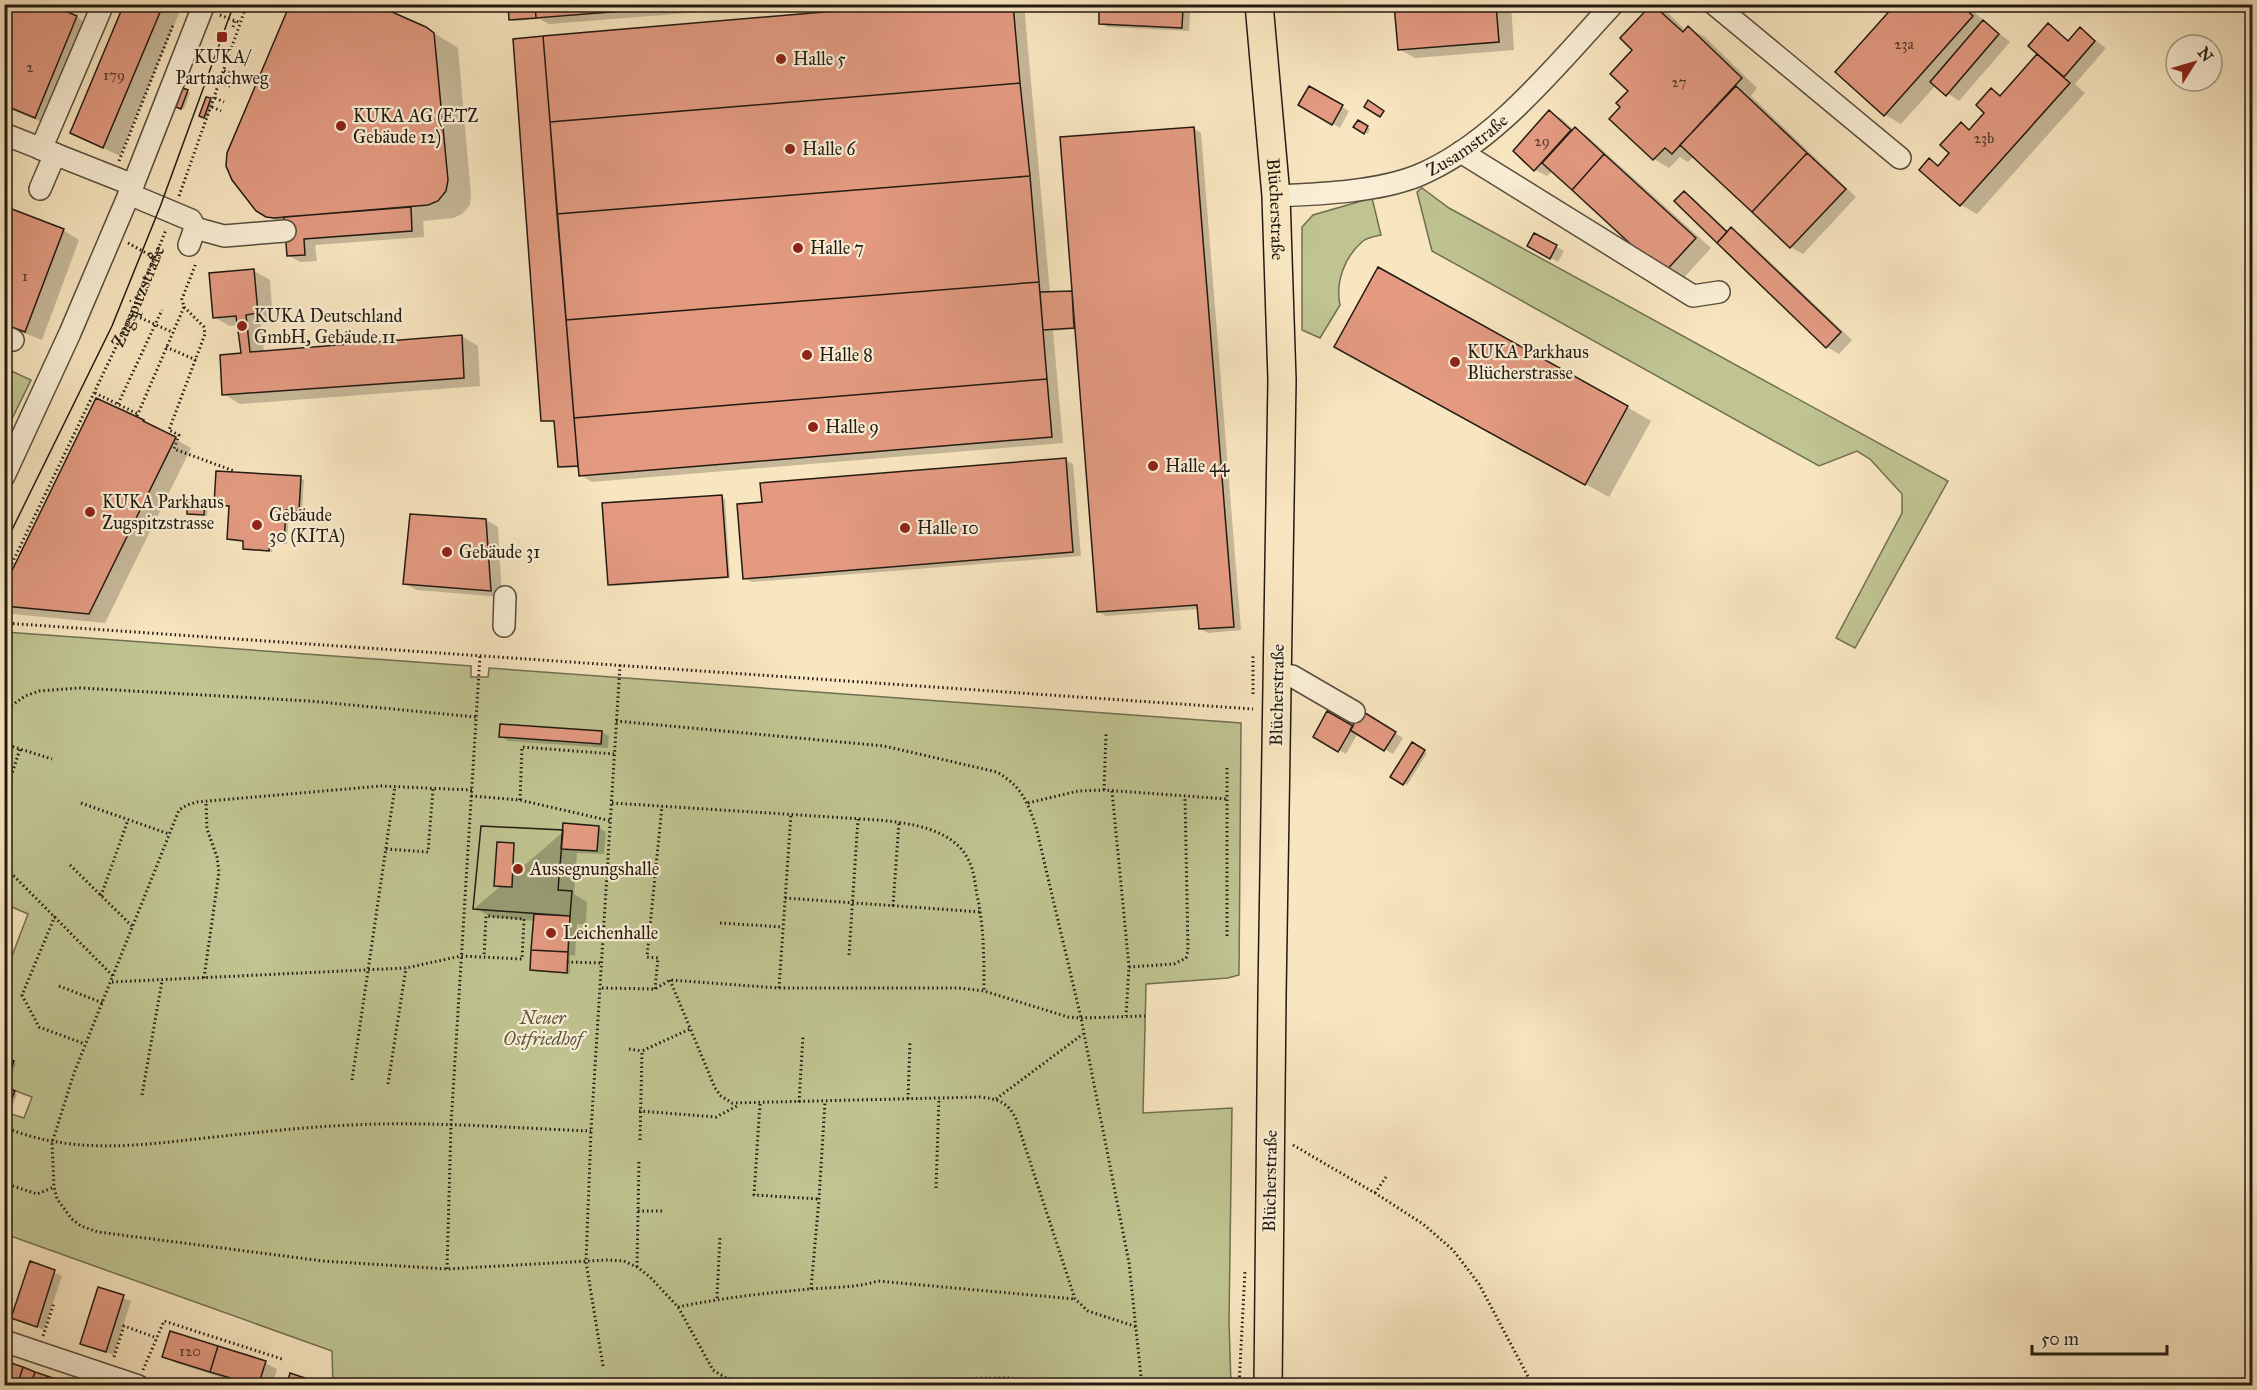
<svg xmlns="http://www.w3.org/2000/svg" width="2257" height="1390" font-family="'IM FELL Great Primer',serif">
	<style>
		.green { fill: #bfc491; stroke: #706f51; stroke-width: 1.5 }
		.shadow { fill: #0003 }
		.building { fill: #e39a81; stroke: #221a11; stroke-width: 1.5; fill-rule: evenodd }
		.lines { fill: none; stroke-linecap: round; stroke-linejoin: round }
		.minor-casing { stroke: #584d3d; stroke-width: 24 }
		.major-casing { stroke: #221a11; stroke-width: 30 }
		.path { stroke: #221a11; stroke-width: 3; stroke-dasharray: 1.5 3; stroke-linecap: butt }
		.minor { stroke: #faefd6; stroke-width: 21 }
		.major { stroke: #f8e6c0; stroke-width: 27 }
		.tram { stroke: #221a11; stroke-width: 1.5 }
		.poi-dot { fill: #8f2418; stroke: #faefd6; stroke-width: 2 }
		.labels { text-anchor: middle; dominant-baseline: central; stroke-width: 4.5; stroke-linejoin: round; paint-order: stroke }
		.number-label { font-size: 15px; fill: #523a2d }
		.poi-label { font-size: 18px; fill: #221a11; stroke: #faefd6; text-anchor: start }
		.street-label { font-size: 18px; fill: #221a11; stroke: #faefd6 }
		.park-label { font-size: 18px; font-style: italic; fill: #59563e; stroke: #faefd6 }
	</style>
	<rect width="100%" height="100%" fill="#f8e6c0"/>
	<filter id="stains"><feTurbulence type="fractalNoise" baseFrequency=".00333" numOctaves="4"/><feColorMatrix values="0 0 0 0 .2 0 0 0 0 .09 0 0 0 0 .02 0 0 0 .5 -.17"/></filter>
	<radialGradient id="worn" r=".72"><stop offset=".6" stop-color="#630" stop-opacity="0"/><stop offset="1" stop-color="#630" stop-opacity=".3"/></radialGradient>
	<path class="green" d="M1422,188L1449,208L1948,481L1855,648L1836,638L1902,513V494L1870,459L1857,451L1819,466L1432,251L1417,192Z
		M1372,198L1381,235C1376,236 1368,237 1363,241C1345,256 1335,282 1340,305L1320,338L1302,330V227L1313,215Z
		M5,368L31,380L5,433Z
		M5,632L471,666V677H488L489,668L1241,723L1239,975L1228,978L1146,984L1143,1113L1232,1108L1229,1322L1231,1385H333L332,1351L5,1234V1112L24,1118L32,1097L5,1087L14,1061L5,1057L4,977L28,914L5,904Z"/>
	<path class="shadow" d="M125,4H183L120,156L71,133Z
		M510,4H801L549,24L540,19L514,21L511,19Z
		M848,4H1024L1050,293L1073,292L1194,128L1201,133L1241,630L1208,633L1201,629L1199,609L1106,616L1098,611L1076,329L1053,331L1063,443L592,482L580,475L579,467L562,468L559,466L555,422L543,420L542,37L848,12Z
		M1396,4H1511L1514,50L1415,58L1399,49Z
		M1570,4H1586L1580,11Z
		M1895,4H1964L2010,42L1959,101L1936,85L1901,124L1885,115Z
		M1653,5L1669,14L1686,31L1689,28L1705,37L1757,88L1751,96L1856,197L1803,254L1791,247L1694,156L1688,162L1680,157L1669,168L1654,159L1622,107L1630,91L1634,50Z
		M1182,8L1190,13L1189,31L1108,27L1100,23Z
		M76,17L92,26L52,126L4,107V32Z
		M2048,25L2070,41L2080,29L2106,48L2075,84L2085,93L1977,214L1961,205L1921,169L1929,160L1940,166L1951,153L1961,124L1971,130L1986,113L1992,90L2002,96L2039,53Z
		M426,28L458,48L471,195L470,205L462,214L453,218L423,221L424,237L315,245L317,261L300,262L288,255L286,227L257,209Z
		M1309,88L1349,111L1340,128L1300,105Z
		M184,90L190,93L184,109L178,106Z
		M207,99L214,102L207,118L204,117Z
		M1550,112L1562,119L1574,130L1575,129L1587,136L1711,248L1680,282L1553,170L1547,176L1535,170L1515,151Z
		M1358,122L1370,129L1368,134L1355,127Z
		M1685,192L1692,197L1729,232L1732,229L1743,236L1852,340L1839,354L1827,347L1719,243Z
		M4,208L63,230L79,240L42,340L4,325Z
		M1535,235L1564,251L1558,262L1529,246Z
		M254,271L270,280L273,322L261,323L264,352L462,336L478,346L480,386L240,404L224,394L242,354L239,325L230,326L214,317Z
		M1360,360L1627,407L1651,421L1609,497Z
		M175,439L191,448L105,623L13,614L4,609V591Z
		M1065,460L1073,464L1081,556L752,582L744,578Z
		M300,478L304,480L302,512L289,511L287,544L273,543L272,552L247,550L244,549L245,541L228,539L230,507L216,504Z
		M721,497L725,499L730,578L613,586L609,584Z
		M205,505L208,506L207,516L188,513Z
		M486,520L498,527L502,597L417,590L405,584Z
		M1362,713L1403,738L1393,754L1358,733L1346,754L1315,736L1353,728Z
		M601,732L609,736L608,748L508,741L501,736Z
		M1412,744L1427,753L1407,785L1393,776Z
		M598,827L606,832L604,854L577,853L574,894L587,902L586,925L577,924L575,956L570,955V974L535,971L531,969L535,921L491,917L475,908L564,831Z
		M4,1058L16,1064L6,1089L17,1094L11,1110L4,1107Z
		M31,1263L62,1276L44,1330L13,1317Z
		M99,1289L131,1301L114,1355L82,1343Z
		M164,1356L265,1363L277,1369L272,1386H248L176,1363Z
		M304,1379L308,1381L306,1386H287Z"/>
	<path class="building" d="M14,4H49L77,16L35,118L4,105V28Z
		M124,4H148L161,10L103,148L70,133Z
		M148,4H164L161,10Z
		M290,4H374L426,27L434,33L448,180L446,191L438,201L428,205L274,218L266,217L256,211L232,180L226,166L227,153Z
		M508,4H535L536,18L509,20Z
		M535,4H712L536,18Z
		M846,4H1013L1020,83L550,122L543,36L847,10Z
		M1099,4L1183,7L1182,28L1099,24Z
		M1394,4H1496L1499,42L1398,50Z
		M1652,4L1683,32L1688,26L1742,78L1672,154L1665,148L1653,160L1609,119L1620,107L1616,103L1628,91L1610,74L1632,50L1620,38Z
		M1893,4H1960L1973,16L1884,116L1835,72L1894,6Z
		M1983,20L1999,34L1946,96L1930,82Z
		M2048,23L2068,41L2080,27L2095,41L2064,77L2028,46Z
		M543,36L578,466L558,467L554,421H541L513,39Z
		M2037,54L2070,83L1960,206L1919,170L1929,158L1938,166L1949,153L1940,145L1961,122L1969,130L1984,113L1976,105L1991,88L2000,96Z
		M1020,83L1030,176L557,214L550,122Z
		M1309,86L1343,105L1332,125L1298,105Z
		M1736,86L1807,153L1752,212L1680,145Z
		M183,88L188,90L181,109L176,107Z
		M206,97L211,98L204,118L199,116Z
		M1368,100L1384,111L1380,117L1364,107Z
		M1549,110L1571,130L1534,171L1513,151Z
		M1358,120L1368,126L1364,134L1353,127Z
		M1194,127L1234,627L1199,629L1197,605L1097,612L1060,137Z
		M1575,127L1604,154L1572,190L1542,163Z
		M1807,153L1846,189L1790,248L1752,212Z
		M1604,154L1696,238L1663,274L1572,190Z
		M1030,176L1039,282L566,320L557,214Z
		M1684,191L1727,232L1717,243L1674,201Z
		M4,206L64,229L25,332L4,324Z
		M411,207L412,231L304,239L305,255L287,256L284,217Z
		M1731,227L1841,332L1826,348L1717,243Z
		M1534,233L1557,245L1550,259L1527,246Z
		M1378,267L1628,406L1585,485L1334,347Z
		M254,269L258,313L246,315L250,352L462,335L464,378L222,395L220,355L241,353L236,316L213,318L209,273Z
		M1039,282L1047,379L574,418L566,320Z
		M1072,291L1074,328L1043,330L1040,292Z
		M1047,379L1052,437L579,476L574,418Z
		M96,398L144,420L143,421L176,437L89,614L4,606V587Z
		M1066,458L1073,552L743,579L737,504L762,502L760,483Z
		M216,471L301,476L299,511L286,510L284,543L270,542L269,551L243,549V541L227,539L229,506L214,505Z
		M722,495L728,577L608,585L602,503Z
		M187,502L205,503L204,515L187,514Z
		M410,514L486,519L491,591L403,584Z
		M1327,711L1353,726L1338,752L1313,737Z
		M1362,711L1396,732L1384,751L1350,730Z
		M500,724L602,731L601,744L499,737Z
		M1412,742L1425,750L1403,785L1390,777Z
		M563,823L599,826L597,851L561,849Z
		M481,826L563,830L558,890L572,891L570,916L473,909ZM497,842L514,843L512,887L494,886Z
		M481,826L563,830L558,890L572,891L570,916L473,909Z
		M534,914L570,916L568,952L531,950Z
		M531,950L568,952L567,973L530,970Z
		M4,1057L14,1061L4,1085Z
		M4,1087L15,1091L8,1109L4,1108Z
		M30,1261L55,1270L37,1327L11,1318Z
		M98,1287L124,1295L106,1352L80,1344Z
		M170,1331L218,1346L210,1372L162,1357Z
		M218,1346L266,1361L258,1386L210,1372Z
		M11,1363L23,1367L17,1386L4,1385Z
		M4,1366L10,1368L4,1382Z
		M23,1367L35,1372L30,1386H17Z
		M35,1372L47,1376L44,1386H30Z
		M290,1373L305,1378L303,1385L288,1380Z
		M47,1376L59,1380L58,1386H44Z
		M59,1380L72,1384L71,1386H58Z
		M288,1380L303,1385L302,1386H286Z"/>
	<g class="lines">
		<g class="minor-casing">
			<g id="minor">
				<path d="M1714,4L1900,158"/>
				<path d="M4,134L133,185"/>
				<path d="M41,149L103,4"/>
				<path d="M1461,152L1693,296L1719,292"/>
				<path d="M40,189L55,154"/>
				<path d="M129,194L191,220L195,228L189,245"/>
				<path id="s2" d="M1276,196C1320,194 1376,192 1417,176C1495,144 1556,65 1613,4"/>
				<path d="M195,228L224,236L285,231"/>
				<path d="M4,336L13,340"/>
				<path d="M4,476L70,333L133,185L204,4"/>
				<path d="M504,626L505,597"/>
				<path d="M1278,675L1292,676L1354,712"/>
				<path d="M4,1341L138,1386"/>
			</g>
		</g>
		<g class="major-casing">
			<g id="major">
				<path id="s3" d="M1259,4L1276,196L1282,380L1272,995L1268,1386"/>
			</g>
		</g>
		<g class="path">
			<path d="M220,15L241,23"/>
			<path d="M233,27L235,20"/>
			<path d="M224,71L234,74"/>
			<path d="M220,83L230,86"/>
			<path d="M215,98L224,102"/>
			<path d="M212,107L221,111"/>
			<path d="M119,161L173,25"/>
			<path d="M179,196L247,4"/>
			<path d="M128,243L155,258"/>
			<path d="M184,307L204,327L205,334L169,430L179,435L174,449L234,471"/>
			<path d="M132,314L172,332"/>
			<path d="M166,347L196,360"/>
			<path d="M95,393L138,414"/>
			<path d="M118,404L162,310"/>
			<path d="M137,416L184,307L182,299L196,263"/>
			<path id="s1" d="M4,580L128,322L166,230"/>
			<path d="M4,623L1253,709"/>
			<path d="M1253,694V656"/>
			<path d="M4,711L25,696L39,691L79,688L310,701L476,717"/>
			<path d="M616,721L884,746L997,772C1022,787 1027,801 1036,827L1081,1018L1129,1263L1142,1386"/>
			<path d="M4,744L52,759"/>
			<path d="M472,790L381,786L197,802L187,805L179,810L74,1073L52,1143L54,1187L57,1199L72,1219L81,1226L98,1232L323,1261L447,1269L606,1260L624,1261L637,1267L650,1277L678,1307L713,1370L726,1378L741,1381L1010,1378L1019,1379L1038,1386"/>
			<path d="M1104,790L1106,734"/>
			<path d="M1112,791L1129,967L1126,1016"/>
			<path d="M471,796L520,800L611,821"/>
			<path d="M4,798L20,749"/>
			<path d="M520,800L522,747L614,754"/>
			<path d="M81,803L169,834"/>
			<path d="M612,803L878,820C909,823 952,828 968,859C974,870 975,883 977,895C984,927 984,958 984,991"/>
			<path d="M1028,803L1078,791L1104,790L1227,799"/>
			<path d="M386,849L428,852L433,789"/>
			<path d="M70,865L133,927"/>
			<path d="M4,866L114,977"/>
			<path d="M101,896L128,820"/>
			<path d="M785,898L981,912"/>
			<path d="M893,906L899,822"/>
			<path d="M55,916L22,995L39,1027L85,1044"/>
			<path d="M720,923L783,927"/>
			<path d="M1227,936V768"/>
			<path d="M849,955L858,819"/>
			<path d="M567,962L602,963"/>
			<path d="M1129,967L1174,964L1186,958L1188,951L1185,796"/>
			<path d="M204,978L219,872L217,857L207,829L206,801"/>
			<path d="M670,980L715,1088L721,1096L732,1103L980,1097C998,1099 1008,1102 1016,1119L1075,1299L1088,1311L1137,1327"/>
			<path d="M112,982L406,968L461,956L522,959L524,919L486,916L484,957"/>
			<path d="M59,986L103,1003"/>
			<path d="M602,988L655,989L670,980L779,988H959L984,991L1068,1017L1081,1018L1145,1016"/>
			<path d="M779,988L791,814"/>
			<path d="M655,989L658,958L647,957L662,806"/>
			<path d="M629,1049L642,1051"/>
			<path d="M352,1080L395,786"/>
			<path d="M388,1084L406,968"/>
			<path d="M142,1095L162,981"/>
			<path d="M908,1099L910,1041"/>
			<path d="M996,1099L1083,1034"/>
			<path d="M799,1102L803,1036"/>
			<path d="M760,1104L754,1195L819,1199"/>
			<path d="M639,1111L716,1117L737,1106"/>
			<path d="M4,1127C75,1156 141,1145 215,1137C260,1132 305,1127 351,1125C430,1121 511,1128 591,1131"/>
			<path d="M640,1140L642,1051L690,1029"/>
			<path d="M1293,1145L1375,1193L1423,1224L1453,1250L1479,1284L1533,1386"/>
			<path d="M4,1183L37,1194L54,1187"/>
			<path d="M936,1188L939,1098"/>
			<path d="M1375,1193L1386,1177"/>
			<path d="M638,1211H662"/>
			<path d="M637,1267L639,1160"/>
			<path d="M447,1269L451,1125L480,655"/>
			<path d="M811,1289L819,1199L825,1102"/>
			<path d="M717,1298L720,1237"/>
			<path d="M678,1307C721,1298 766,1293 810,1289C834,1287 855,1288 878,1281L1075,1299"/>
			<path d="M43,1336L54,1303"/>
			<path d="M114,1357L124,1326L157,1338"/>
			<path d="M603,1366L586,1262L591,1131L620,665"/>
			<path d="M143,1370L164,1321L282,1359"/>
			<path d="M1239,1386L1245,1271"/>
		</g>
		<use href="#minor" class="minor"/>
		<use href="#major" class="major"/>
		<path class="tram" d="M4,546L112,326L160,207L234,4"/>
	</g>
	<g class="poi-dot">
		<rect x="216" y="31" width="12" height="12" rx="3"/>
		<circle cx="781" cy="59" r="6"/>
		<circle cx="341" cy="126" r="6"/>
		<circle cx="790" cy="149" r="6"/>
		<circle cx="798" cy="248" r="6"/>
		<circle cx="242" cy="326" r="6"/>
		<circle cx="807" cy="355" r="6"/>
		<circle cx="1455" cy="362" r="6"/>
		<circle cx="813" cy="427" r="6"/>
		<circle cx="1153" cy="466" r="6"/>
		<circle cx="90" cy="512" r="6"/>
		<circle cx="257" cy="525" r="6"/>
		<circle cx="905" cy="528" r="6"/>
		<circle cx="447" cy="552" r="6"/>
		<circle cx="518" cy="869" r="6"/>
		<circle cx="551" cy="933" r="6"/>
	</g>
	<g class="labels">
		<g class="number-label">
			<text x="1904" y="44">23a</text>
			<text x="30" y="67">2</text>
			<text x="114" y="75">179</text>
			<text x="1679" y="82">27</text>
			<text x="1984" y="138">23b</text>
			<text x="1542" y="141">29</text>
			<text x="25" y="276">1</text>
			<text x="190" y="1351">120</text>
		</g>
		<g class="poi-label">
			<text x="222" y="57" text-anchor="middle">KUKA/<tspan x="222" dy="21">Partnachweg</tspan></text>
			<text x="793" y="59">Halle 5</text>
			<text x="353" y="116">KUKA AG (ETZ<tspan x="353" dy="21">Gebäude 12)</tspan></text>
			<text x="802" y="149">Halle 6</text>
			<text x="810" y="248">Halle 7</text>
			<text x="254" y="316">KUKA Deutschland<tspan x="254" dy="21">GmbH, Gebäude 11</tspan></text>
			<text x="1467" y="352">KUKA Parkhaus<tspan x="1467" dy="21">Blücherstrasse</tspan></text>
			<text x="819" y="355">Halle 8</text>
			<text x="825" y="427">Halle 9</text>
			<text x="1165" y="466">Halle 44</text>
			<text x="102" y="502">KUKA Parkhaus<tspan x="102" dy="21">Zugspitzstrasse</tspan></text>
			<text x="269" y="515">Gebäude<tspan x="269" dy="21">30 (KITA)</tspan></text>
			<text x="917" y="528">Halle 10</text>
			<text x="459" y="552">Gebäude 31</text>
			<text x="530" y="869">Aussegnungshalle</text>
			<text x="563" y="933">Leichenhalle</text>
		</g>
		<g class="street-label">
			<text stroke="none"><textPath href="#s2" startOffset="202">Zusamstraße</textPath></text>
			<text stroke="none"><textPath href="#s3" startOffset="206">Blücherstraße</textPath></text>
			<text stroke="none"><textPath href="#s1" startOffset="314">Zugspitzstraße</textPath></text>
			<text transform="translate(1277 695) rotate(-89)">Blücherstraße</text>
			<text transform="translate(1270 1181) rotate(-89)">Blücherstraße</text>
		</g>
		<g class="park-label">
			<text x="543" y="1018">Neuer<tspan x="543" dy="21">Ostfriedhof</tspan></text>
		</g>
	</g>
	<rect width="2257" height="1390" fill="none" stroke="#f8e6c0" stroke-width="24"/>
	<rect x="6" y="6" width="2245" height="1378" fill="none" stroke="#221a11" stroke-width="3"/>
	<rect x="12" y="12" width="2233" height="1366" fill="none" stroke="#221a11" stroke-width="1.5"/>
	<g transform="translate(2194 63) rotate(53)"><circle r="28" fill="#faefd6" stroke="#a49a87" stroke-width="1.5"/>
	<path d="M0-4.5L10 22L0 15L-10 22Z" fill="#8f2418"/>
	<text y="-9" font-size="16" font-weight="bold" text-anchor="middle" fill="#221a11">N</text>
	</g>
	<path d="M2032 1345v9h135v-9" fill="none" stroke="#221a11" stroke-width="3"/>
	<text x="2041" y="1345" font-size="18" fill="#221a11" stroke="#faefd6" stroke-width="4.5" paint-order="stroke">50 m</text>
	<rect width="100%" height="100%" filter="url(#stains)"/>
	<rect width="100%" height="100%" fill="url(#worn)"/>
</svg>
